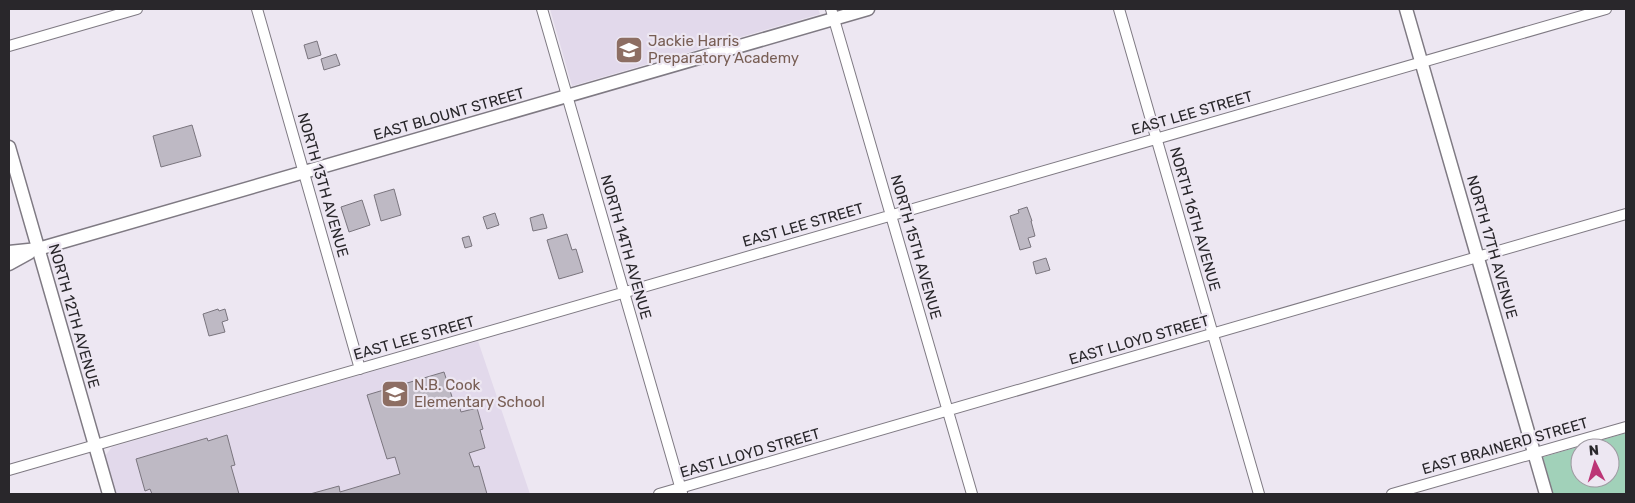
<svg xmlns="http://www.w3.org/2000/svg" width="1635" height="503" font-family="Rubik,sans-serif">
	<style>
		.built { fill: #e2d9eb }
		.green { fill: #a1d1b9; fill-rule: evenodd }
		.building { fill: #beb9c4; stroke: #7a757e }
		.lines { fill: none; stroke-linecap: round; stroke-linejoin: round }
		.minor-casing { stroke: #7f7a83; stroke-width: 12 }
		.tertiary-casing { stroke: #7f7a83; stroke-width: 15 }
		.minor { stroke: #fff; stroke-width: 10 }
		.tertiary { stroke: #fff; stroke-width: 12 }
		.labels { text-anchor: middle; dominant-baseline: central; stroke-width: 4.5; stroke-linejoin: round; paint-order: stroke }
		.education-label { font-size: 15px; fill: #785e54; stroke: #ede7f2; text-anchor: start }
		.street-label { font-size: 15px; fill: #29272b; stroke: #ede7f2 }
	</style>
	<rect width="100%" height="100%" fill="#ede7f2"/>
	<path class="built" d="M550,9H818L820,14L572,86Z
		M478,341L530,494H116L105,456L112,447Z"/>
	<path class="green" d="M1626,433V494H1553L1543,457ZM1580,448H1610V478H1580Z"/>
	<path class="building" d="M317,41L321,55L308,59L304,45Z
		M336,54L340,65L324,70L321,59Z
		M192,125L201,156L161,167L153,136Z
		M394,189L401,215L381,221L374,195Z
		M362,200L370,225L349,232L341,207Z
		M1027,207L1032,221H1031L1035,236L1028,238L1031,247L1020,250L1010,216L1019,213L1018,210Z
		M495,213L499,225L487,229L483,217Z
		M543,214L547,228L533,231L530,218Z
		M567,234L572,250L576,249L583,272L559,279L547,240Z
		M469,236L472,246L465,248L462,238Z
		M1046,258L1050,270L1036,274L1033,262Z
		M218,309L219,311L225,309L228,320L222,322L225,332L209,336L203,314Z
		M444,372L454,403L458,402L461,412L477,408L483,429L480,430L485,448L469,453L474,467L479,466L487,494H310L339,486L340,492L400,474L395,457L387,459L367,395Z
		M227,435L235,465L231,466L239,494H152L150,489L145,491L136,459L207,438L208,441Z"/>
	<g class="lines">
		<g class="minor-casing">
			<path id="minor" d="M257,9L360,369
				M542,9L682,493
				M831,9L972,494
				M1119,9L1259,494
				M9,46L137,9
				M9,470L1606,9
				M659,494L1626,214
				M1392,494L1626,427"/>
		</g>
		<g class="tertiary-casing">
			<path id="tertiary" d="M1406,9L1546,494
				M9,147L109,494
				M9,252L38,249L868,9
				M9,264L29,253"/>
		</g>
		<use href="#minor" class="minor"/>
		<use href="#tertiary" class="tertiary"/>
	</g>
	<defs>
		<g id="school-square" transform="scale(1.4375)"><rect x="-9" y="-9" width="18" height="18" rx="4" fill="#8d6e63" stroke="#ede7f2"/><path d="M0-5L7-2L0 1L-7-2ZM-4 1L0 2.5L4 1V4Q0 6-4 4Z" fill="#fff"/></g>
	</defs>
	<g fill-rule="evenodd">
		<use href="#school-square" x="629" y="50"/>
		<use href="#school-square" x="395" y="394"/>
	</g>
	<g class="labels">
		<g class="education-label">
			<text x="648" y="41">Jackie Harris<tspan x="648" dy="17">Preparatory Academy</tspan></text>
			<text x="414" y="385">N.B. Cook<tspan x="414" dy="17">Elementary School</tspan></text>
		</g>
		<g class="street-label">
			<text transform="translate(1192 113) rotate(-16)">EAST LEE STREET</text>
			<text transform="translate(449 114) rotate(-16)">EAST BLOUNT STREET</text>
			<text transform="translate(323 185) rotate(74)">NORTH 13TH AVENUE</text>
			<text transform="translate(1195 219) rotate(74)">NORTH 16TH AVENUE</text>
			<text transform="translate(803 225) rotate(-16)">EAST LEE STREET</text>
			<text transform="translate(626 247) rotate(74)">NORTH 14TH AVENUE</text>
			<text transform="translate(916 247) rotate(74)">NORTH 15TH AVENUE</text>
			<text transform="translate(1492 247) rotate(74)">NORTH 17TH AVENUE</text>
			<text transform="translate(74 316) rotate(74)">NORTH 12TH AVENUE</text>
			<text transform="translate(414 338) rotate(-16)">EAST LEE STREET</text>
			<text transform="translate(1139 340) rotate(-16)">EAST LLOYD STREET</text>
			<text transform="translate(1505 446) rotate(-16)">EAST BRAINERD STREET</text>
			<text transform="translate(750 453) rotate(-16)">EAST LLOYD STREET</text>
		</g>
	</g>
	<rect width="1635" height="503" fill="none" stroke="#29272b" stroke-width="20"/>
	<g transform="translate(1595 463) rotate(355)"><circle r="24" fill="#ede7f2" stroke="#9f9aa2"/>
	<path d="M0-4L9 19L0 12L-9 19Z" fill="#bc3576"/>
	<text y="-8" font-size="14" font-weight="bold" text-anchor="middle" fill="#29272b">N</text>
	</g>
</svg>
